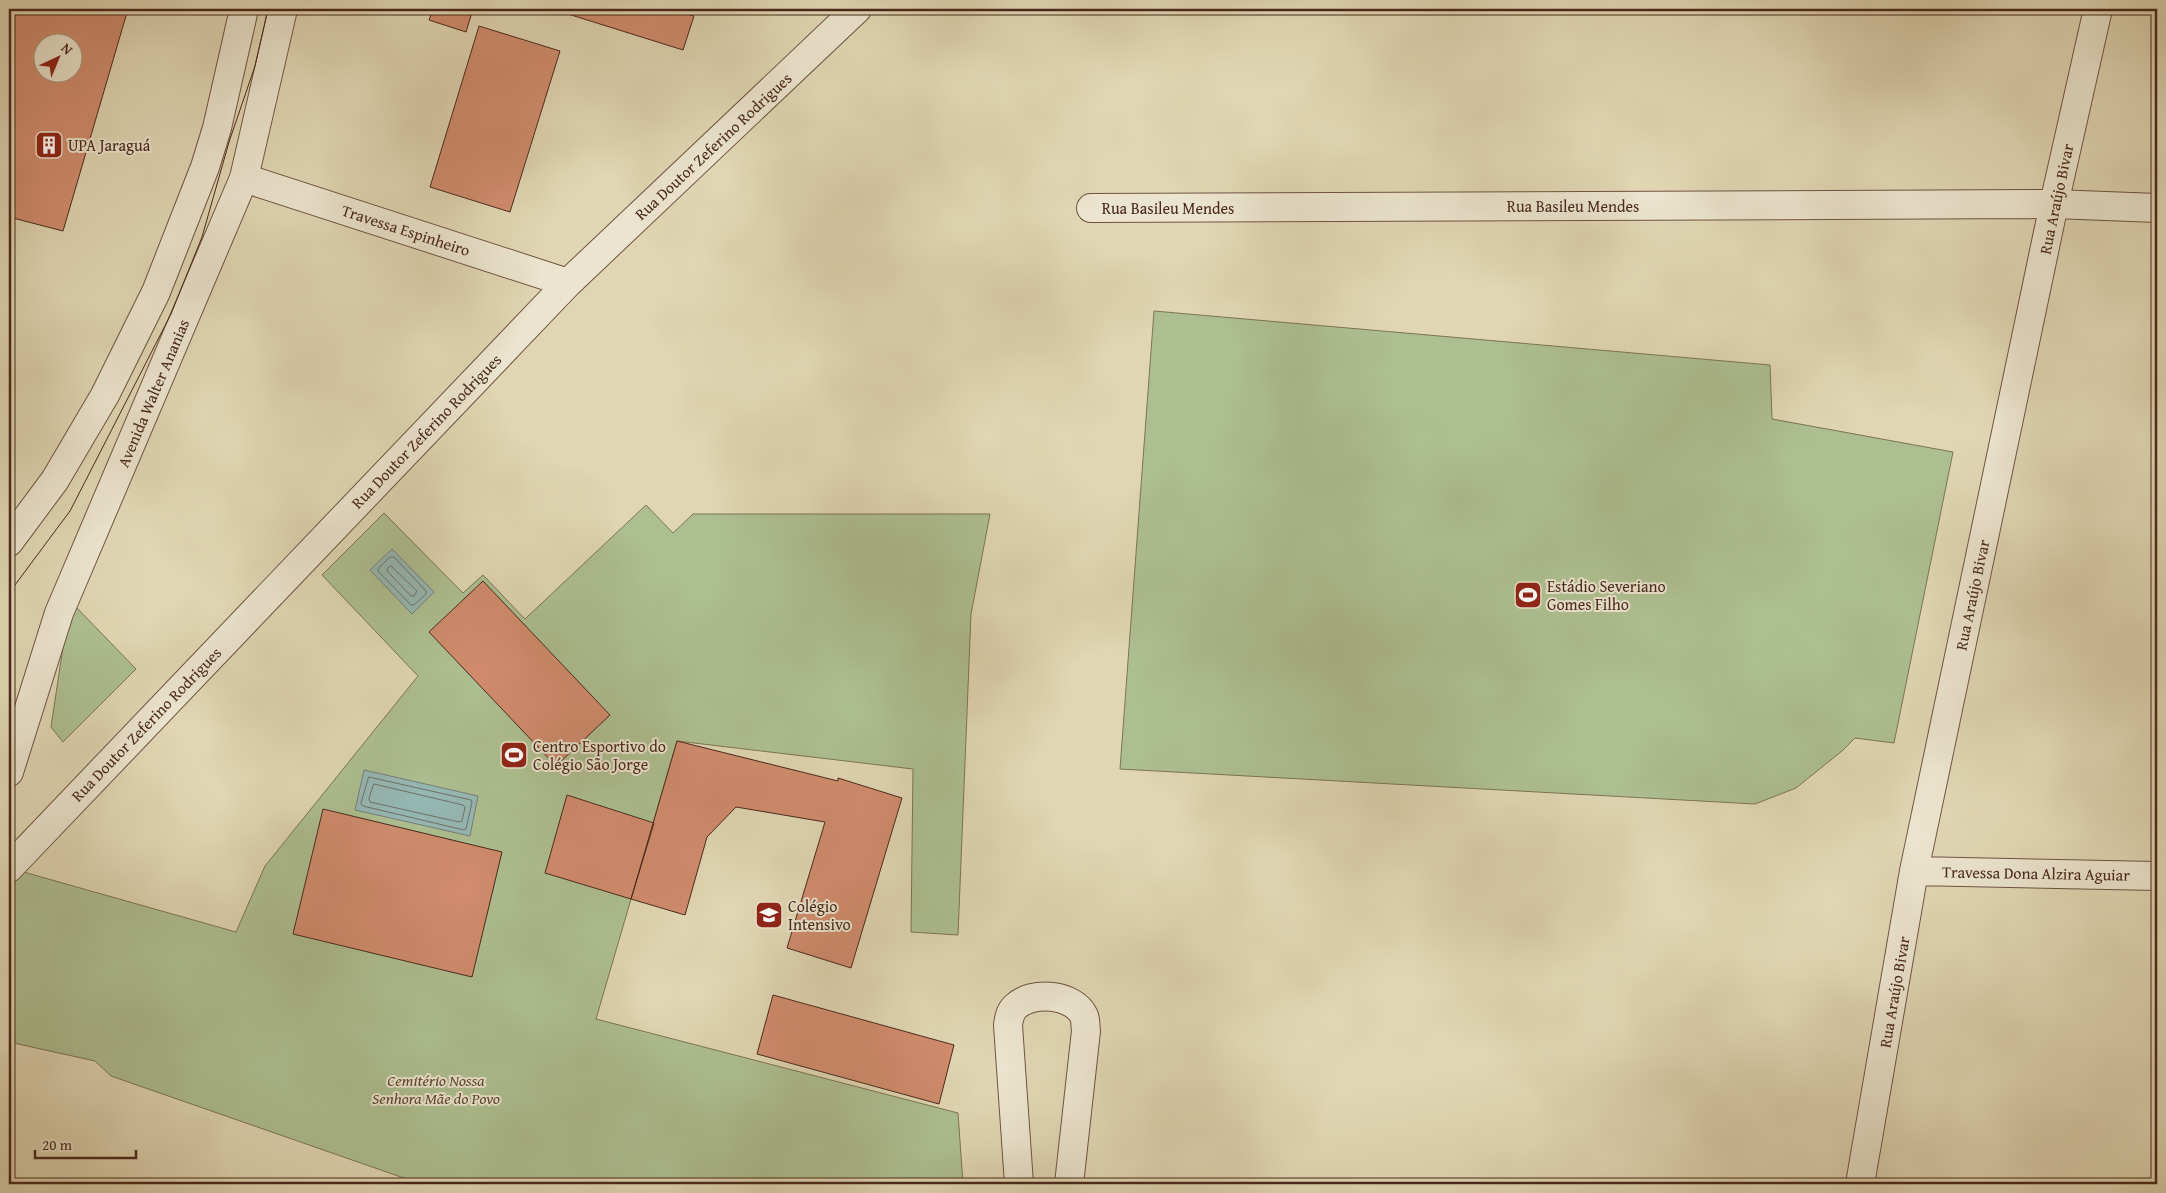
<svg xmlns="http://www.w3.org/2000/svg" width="2166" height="1193" font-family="'Gentium Book Plus',serif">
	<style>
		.green { fill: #adbf91; stroke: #7b7456 }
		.water { fill: #95b8b4; stroke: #777e77 }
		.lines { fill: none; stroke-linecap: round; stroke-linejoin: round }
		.shore { stroke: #6f7068; stroke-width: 1 }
		.building { fill: #d08c6d; stroke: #49281c; fill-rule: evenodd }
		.minor-casing { stroke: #6f5442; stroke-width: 30 }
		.tertiary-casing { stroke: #6f5442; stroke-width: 30 }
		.minor { stroke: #ebe4ce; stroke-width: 28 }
		.tertiary { stroke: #ebe4ce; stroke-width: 28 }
		.tram { stroke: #49281c; stroke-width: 1 }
		.labels { text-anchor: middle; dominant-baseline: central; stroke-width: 4; stroke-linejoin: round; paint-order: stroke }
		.poi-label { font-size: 16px; fill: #49281c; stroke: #ebe4ce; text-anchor: start }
		.street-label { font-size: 16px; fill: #49281c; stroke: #ebe4ce }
		.park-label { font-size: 16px; font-style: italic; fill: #5d4633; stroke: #ebe4ce }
	</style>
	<rect width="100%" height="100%" fill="#e0d6b3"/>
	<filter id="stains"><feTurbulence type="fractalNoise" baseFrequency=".004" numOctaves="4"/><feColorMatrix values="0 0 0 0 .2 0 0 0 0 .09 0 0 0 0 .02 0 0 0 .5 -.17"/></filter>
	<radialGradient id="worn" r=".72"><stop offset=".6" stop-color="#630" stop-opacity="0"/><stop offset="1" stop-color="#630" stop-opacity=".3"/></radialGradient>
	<path class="green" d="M1154,311L1770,365L1772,419L1953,452L1894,743L1855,738L1842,751L1796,788L1755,804L1120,769Z
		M646,505L673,533L693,514H990L971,614L958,935L911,932L913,769L677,741L596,1019L958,1113L963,1184H421L111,1076L95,1061L9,1042V886L20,871L236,932L265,866L418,676L322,575L384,513L463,593L483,575L525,619Z
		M76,607L136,669L63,742L51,727L66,627Z"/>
	<path class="water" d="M392,549L434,592L412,614L370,570Z
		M364,770L478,796L470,836L355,810Z"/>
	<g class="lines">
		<path class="shore" d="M390,557H394L426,591V594L414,605H411L378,571L379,568Z
			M391,566L417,591L414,596H411L388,572L387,569Z
			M369,777L471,800L472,802L466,829L464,830L363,806L361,804Z
			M374,784L463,805L465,807L462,821L459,822L370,802L369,799Z"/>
	</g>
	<path class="building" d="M9,9H128L63,231L9,217ZM42,42H72V72H42Z
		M433,9H473L466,32L429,20Z
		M552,9H669L694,16L683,50Z
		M479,26L560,51L510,212L430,187Z
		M483,581L610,715L556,766L429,632Z
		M677,741L838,781V778L902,798L851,968L787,948L825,822L736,807L707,837L685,915L631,899Z
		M567,795L654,823L631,899L545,873Z
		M323,809L502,852L472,977L293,934Z
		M773,995L954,1045L939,1104L757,1054Z"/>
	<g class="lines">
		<g class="minor-casing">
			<path id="minor" d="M244,178L568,283
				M1091,208L2054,204L2157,208
				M9,868L568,283L857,9
				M1914,871L2157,876
				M1019,1184L1008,1025C1009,1018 1010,1012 1015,1007C1032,990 1074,994 1084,1016C1086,1020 1085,1026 1086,1031L1069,1184
				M1860,1184L1914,871L2054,204L2098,9"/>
		</g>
		<g class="tertiary-casing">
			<path id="tertiary" d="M9,542L55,480L105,395L156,292L205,167L217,128L244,9
				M9,772L59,613L244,178L283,9"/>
		</g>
		<use href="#minor" class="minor"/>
		<use href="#tertiary" class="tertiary"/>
		<path class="tram" d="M9,593L70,511L171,314L202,237L229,142L255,66L268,9"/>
	</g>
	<defs>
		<g id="building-square" transform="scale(1.4375)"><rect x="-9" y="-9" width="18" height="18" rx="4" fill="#8f2418" stroke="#ebe4ce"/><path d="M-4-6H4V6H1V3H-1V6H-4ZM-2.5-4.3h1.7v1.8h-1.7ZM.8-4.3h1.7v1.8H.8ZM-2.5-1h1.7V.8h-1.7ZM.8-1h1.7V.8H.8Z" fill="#fff"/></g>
		<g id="stadium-square" transform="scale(1.4375)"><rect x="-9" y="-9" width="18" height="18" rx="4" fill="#8f2418" stroke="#ebe4ce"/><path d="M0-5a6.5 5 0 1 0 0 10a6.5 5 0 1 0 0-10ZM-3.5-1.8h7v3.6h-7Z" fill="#fff"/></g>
		<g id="school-square" transform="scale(1.4375)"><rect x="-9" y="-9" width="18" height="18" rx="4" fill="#8f2418" stroke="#ebe4ce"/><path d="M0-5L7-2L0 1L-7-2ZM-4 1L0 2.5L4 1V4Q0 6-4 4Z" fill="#fff"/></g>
	</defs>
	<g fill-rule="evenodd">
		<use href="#building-square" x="49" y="145"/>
		<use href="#stadium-square" x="1528" y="595"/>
		<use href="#stadium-square" x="514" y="755"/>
		<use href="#school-square" x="769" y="915"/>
	</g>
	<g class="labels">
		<g class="poi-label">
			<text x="68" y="145">UPA Jaraguá</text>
			<text x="1547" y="586">Estádio Severiano<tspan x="1547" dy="18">Gomes Filho</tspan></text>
			<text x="533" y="746">Centro Esportivo do<tspan x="533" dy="18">Colégio São Jorge</tspan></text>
			<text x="788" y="906">Colégio<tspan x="788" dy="18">Intensivo</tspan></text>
		</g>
		<g class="street-label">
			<text transform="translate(713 146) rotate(-43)">Rua Doutor Zeferino Rodrigues</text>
			<text transform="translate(2056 199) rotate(-78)">Rua Araújo Bivar</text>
			<text x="1573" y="206">Rua Basileu Mendes</text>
			<text x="1168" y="208">Rua Basileu Mendes</text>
			<text transform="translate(406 230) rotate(18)">Travessa Espinheiro</text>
			<text transform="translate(153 393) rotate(-67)">Avenida Walter Ananias</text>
			<text transform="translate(426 431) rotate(-46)">Rua Doutor Zeferino Rodrigues</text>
			<text transform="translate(1972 595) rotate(-78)">Rua Araújo Bivar</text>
			<text transform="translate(146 724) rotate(-46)">Rua Doutor Zeferino Rodrigues</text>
			<text transform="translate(2036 873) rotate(1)">Travessa Dona Alzira Aguiar</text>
			<text transform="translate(1894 992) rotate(-80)">Rua Araújo Bivar</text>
		</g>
		<g class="park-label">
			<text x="436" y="1080">Cemitério Nossa<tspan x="436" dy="18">Senhora Mãe do Povo</tspan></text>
		</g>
	</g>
	<rect width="2166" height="1193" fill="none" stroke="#e0d6b3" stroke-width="30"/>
	<rect x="10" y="10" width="2146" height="1173" fill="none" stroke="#49281c" stroke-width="2.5"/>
	<rect x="15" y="15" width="2136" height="1163" fill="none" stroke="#49281c"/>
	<g transform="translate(58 58) rotate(44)"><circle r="24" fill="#ebe4ce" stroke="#aa9987"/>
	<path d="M0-4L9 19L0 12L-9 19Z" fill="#8f2418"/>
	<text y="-8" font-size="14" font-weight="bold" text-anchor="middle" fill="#49281c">N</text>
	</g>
	<path d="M35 1150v8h101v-8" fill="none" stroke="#49281c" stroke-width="2.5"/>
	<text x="42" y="1150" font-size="15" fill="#49281c" stroke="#ebe4ce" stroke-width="4" paint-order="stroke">20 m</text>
	<rect width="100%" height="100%" filter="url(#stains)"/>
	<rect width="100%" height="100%" fill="url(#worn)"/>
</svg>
